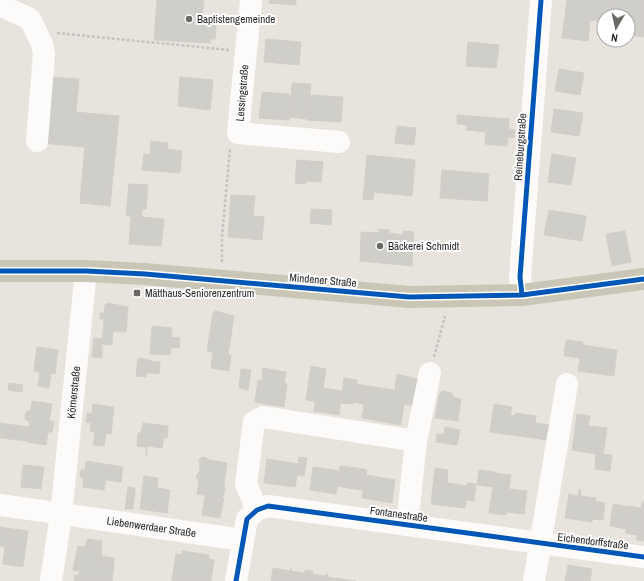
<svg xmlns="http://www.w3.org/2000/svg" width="644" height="581" font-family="'Archivo Narrow',sans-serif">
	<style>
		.building { fill: #d0cec9; stroke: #d2cfc9 }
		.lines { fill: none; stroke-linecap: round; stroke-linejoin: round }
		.path { stroke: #c4c3c3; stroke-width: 2.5; stroke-dasharray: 3 2; stroke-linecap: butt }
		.minor { stroke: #fcfbfa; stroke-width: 22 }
		.major { stroke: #cac6b7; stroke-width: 22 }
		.cycleway-casing { stroke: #fff; stroke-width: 8 }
		.cycleway { stroke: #0057b8; stroke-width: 5 }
		.poi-dot { fill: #6b6a67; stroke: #fff; stroke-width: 1.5 }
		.labels { text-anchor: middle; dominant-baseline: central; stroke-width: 4; stroke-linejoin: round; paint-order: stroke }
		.poi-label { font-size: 11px; fill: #282828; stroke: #fff; text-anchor: start }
		.street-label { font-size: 11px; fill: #282828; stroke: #fff }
	</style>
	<rect width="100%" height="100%" fill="#e8e4dd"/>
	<path class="building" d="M157,0H204L202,17L209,18L211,16L214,19L216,17L220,22L216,25L215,39H210V43L154,40Z
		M269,0H296V5L269,3Z
		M567,0H610L609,16H604V22L590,20L588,41L562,38Z
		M610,0H644V37L629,35L631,25L628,24V16H609Z
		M266,39L301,42L299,65L264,62Z
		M468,42L499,45L496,68L466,66Z
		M559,69L584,73L580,95L555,91Z
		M48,77L79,79L76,112L119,116L110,206L80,203L85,147L42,143Z
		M180,77L213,80L210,110L178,106Z
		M292,83L311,84L307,119L289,117Z
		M262,92L288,94L291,97L289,120L259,118Z
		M310,95L343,97L341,122L307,120Z
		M554,109L583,113L579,136L551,132Z
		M457,115L509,119V129L515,130L514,138L508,137L507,146L485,144L486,132L466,130L467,125L457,124Z
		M397,126L416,128L414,145L395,143Z
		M151,141L168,143L167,149L182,151L180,173L142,170L144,154L150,155Z
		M552,154L576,158L571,185L548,182Z
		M367,155L415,160L412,196L374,192L373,200L363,199Z
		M297,160L323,162L321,182L306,181V184L295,183Z
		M442,170L489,174L487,201L440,198Z
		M129,184L148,185L146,209H142V217L126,216Z
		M231,195L255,196L253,216L264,217L262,240L228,237Z
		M311,209L332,210L331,225L310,223Z
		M549,210L586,216L582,241L544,235Z
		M131,216L164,219L161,246L129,244Z
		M379,229L389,230V233L403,235V231L414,232L412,266L360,261L361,232L379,233Z
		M625,231L631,262L612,266L606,234Z
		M108,303L128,307L126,332L113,331L112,345L102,344L104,319H100V313H104L105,305Z
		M215,311L234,316L228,355H231L229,371L211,368L213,352L207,351L213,313Z
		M152,326L172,328L171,337L180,338L179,348L171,347L170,355L150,354Z
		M94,338L102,339V358L92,357Z
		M566,340L583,342L580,358L564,356Z
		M582,345L617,350L614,376L578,371Z
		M37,347L58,350L55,374L51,373L49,388L38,386L40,372L34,371Z
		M138,358L150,360L149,373H146V377L136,376Z
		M150,361L160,362L159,374L149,373Z
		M311,366L326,369L323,388L342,391L339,415L314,411L315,401L306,400Z
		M263,368L286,372L284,383L287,384L284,407L255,402L258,380H262Z
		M241,369L251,370L248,390L239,388Z
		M397,374L420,380L416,406L404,404L401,425L362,418L367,386L395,390Z
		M344,378L357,380L353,404L341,403Z
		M9,383L23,385L22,392L8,390Z
		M356,384L367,386L364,404L353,402Z
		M442,391L452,393L453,397L461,399L458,421L435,418L439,395Z
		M32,401L52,404L49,421H54L52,432H48L46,445L27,442L30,422L25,419L26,412L31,410Z
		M93,404L114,407L111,434L106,433L104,446L93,445L95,432L90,431L91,423L86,422L87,413L92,414Z
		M494,404L512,407L510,415L515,416L516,413L536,416L533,438L490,432Z
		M577,414L590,416L588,426L607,428L603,455L572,450Z
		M0,423L29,427L27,441L0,438Z
		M143,423L168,426L167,438L164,437L162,448L147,446L146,456V447L137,446L138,433H141Z
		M535,423L550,425L547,440L533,438Z
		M445,427L460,430L457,445L436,442L437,434L444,435Z
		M596,454L612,455L610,471L595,469Z
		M202,457L207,458L209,460L227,463L224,484L225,490L222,498L197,494L199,481L196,477L200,470L199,459Z
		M299,457L307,458L304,476L297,475Z
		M267,459L299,464L295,487L264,483Z
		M86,461L123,467L121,482L106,480L104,490L83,487L84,478L80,477L81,470H85Z
		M23,465L44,467L41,489L21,487Z
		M340,466L357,468L354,489L337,486Z
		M313,467L340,471L336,494L310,490Z
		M357,468L367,470L364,490L354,489Z
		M435,468L448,470L447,483L468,486L465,508L431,504Z
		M479,470L495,472L493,487L477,485Z
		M495,473L511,475L509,489L527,491L524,514L506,512V515L489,513Z
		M366,475L395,480L392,503L362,498Z
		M144,476L158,478L157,488L170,490L167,513L140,509Z
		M467,483L476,484L474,501L466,500Z
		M128,487L135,488L133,509H125Z
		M579,490H581L580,496L596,498L592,522L565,518L569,494L578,496Z
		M205,496L224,498L220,518L202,515Z
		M595,501L605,503L603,520L593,519Z
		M642,502H644V541L637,540V535L626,533L630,506L641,508Z
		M613,504L630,507L627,529L610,526Z
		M0,527L13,529L10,547L0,546Z
		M13,529L28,531L25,552L10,550Z
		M87,539L102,541L101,550L85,547Z
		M5,546L10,547V550L25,552L23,567L3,564Z
		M78,546L102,550L100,564L114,566L112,581H74L75,575H79L80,571L73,570Z
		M182,551L209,555V559L214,560L211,581H172L176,554L182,555Z
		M101,556L115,558L113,566L100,564Z
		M568,565L592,569L590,581H565Z
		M291,567V571L305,573V570L313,571L312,574L326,576L328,573L327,577L356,581H271L273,568L290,571Z"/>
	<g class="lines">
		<path class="path" d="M57,33L229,50
			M222,262V237L230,149
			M434,357L445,316"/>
		<g class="minor">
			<path d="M251,0L238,133L339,142"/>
			<path d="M0,5L30,19L42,44L44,54L37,141"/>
			<path d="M522,295L520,277L541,0"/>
			<path id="s1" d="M0,505L243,540"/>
			<path d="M257,510L246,484L254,422L263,417L416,441"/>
			<path d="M407,525L416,441L430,373"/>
			<path id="s2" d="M51,581L61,515L86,271"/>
			<path d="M236,581L247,519L257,510L268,506L644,557"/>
			<path d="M534,581L567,384"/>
		</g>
		<path class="major" d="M0,271H86L145,274L409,297L522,295L644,279"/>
		<g class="cycleway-casing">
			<path id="cycleway" d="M0,271H86L145,274L409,297L522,295L644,279
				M522,295L520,277L541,0
				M236,581L247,519L257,510L268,506L644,557"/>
		</g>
		<use href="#cycleway" class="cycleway"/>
	</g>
	<g class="poi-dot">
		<circle cx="189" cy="19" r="4"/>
		<circle cx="380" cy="246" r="4"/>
		<rect x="133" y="289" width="8" height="8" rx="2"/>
	</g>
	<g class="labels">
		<g class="poi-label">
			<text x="197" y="19">Baptistengemeinde</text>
			<text x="388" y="246">Bäckerei Schmidt</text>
			<text x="145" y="293">Mätthaus-Seniorenzentrum</text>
		</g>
		<g class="street-label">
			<text transform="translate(242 93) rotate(-85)">Lessingstraße</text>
			<text transform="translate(520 147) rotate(-86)">Reineburgstraße</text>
			<text transform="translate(323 280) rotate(5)">Mindener Straße</text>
			<text stroke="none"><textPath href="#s2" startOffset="190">Körnerstraße</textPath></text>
			<text transform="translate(399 514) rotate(8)">Fontanestraße</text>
			<text stroke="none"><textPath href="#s1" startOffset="153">Liebenwerdaer Straße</textPath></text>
			<text transform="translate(593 541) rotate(7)">Eichendorffstraße</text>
		</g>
	</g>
	<g transform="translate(616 28) rotate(189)"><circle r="19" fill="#ffffff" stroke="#a9a9a9"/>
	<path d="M0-3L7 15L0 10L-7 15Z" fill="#6b6a67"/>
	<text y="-6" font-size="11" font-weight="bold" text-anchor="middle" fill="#282828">N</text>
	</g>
</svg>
